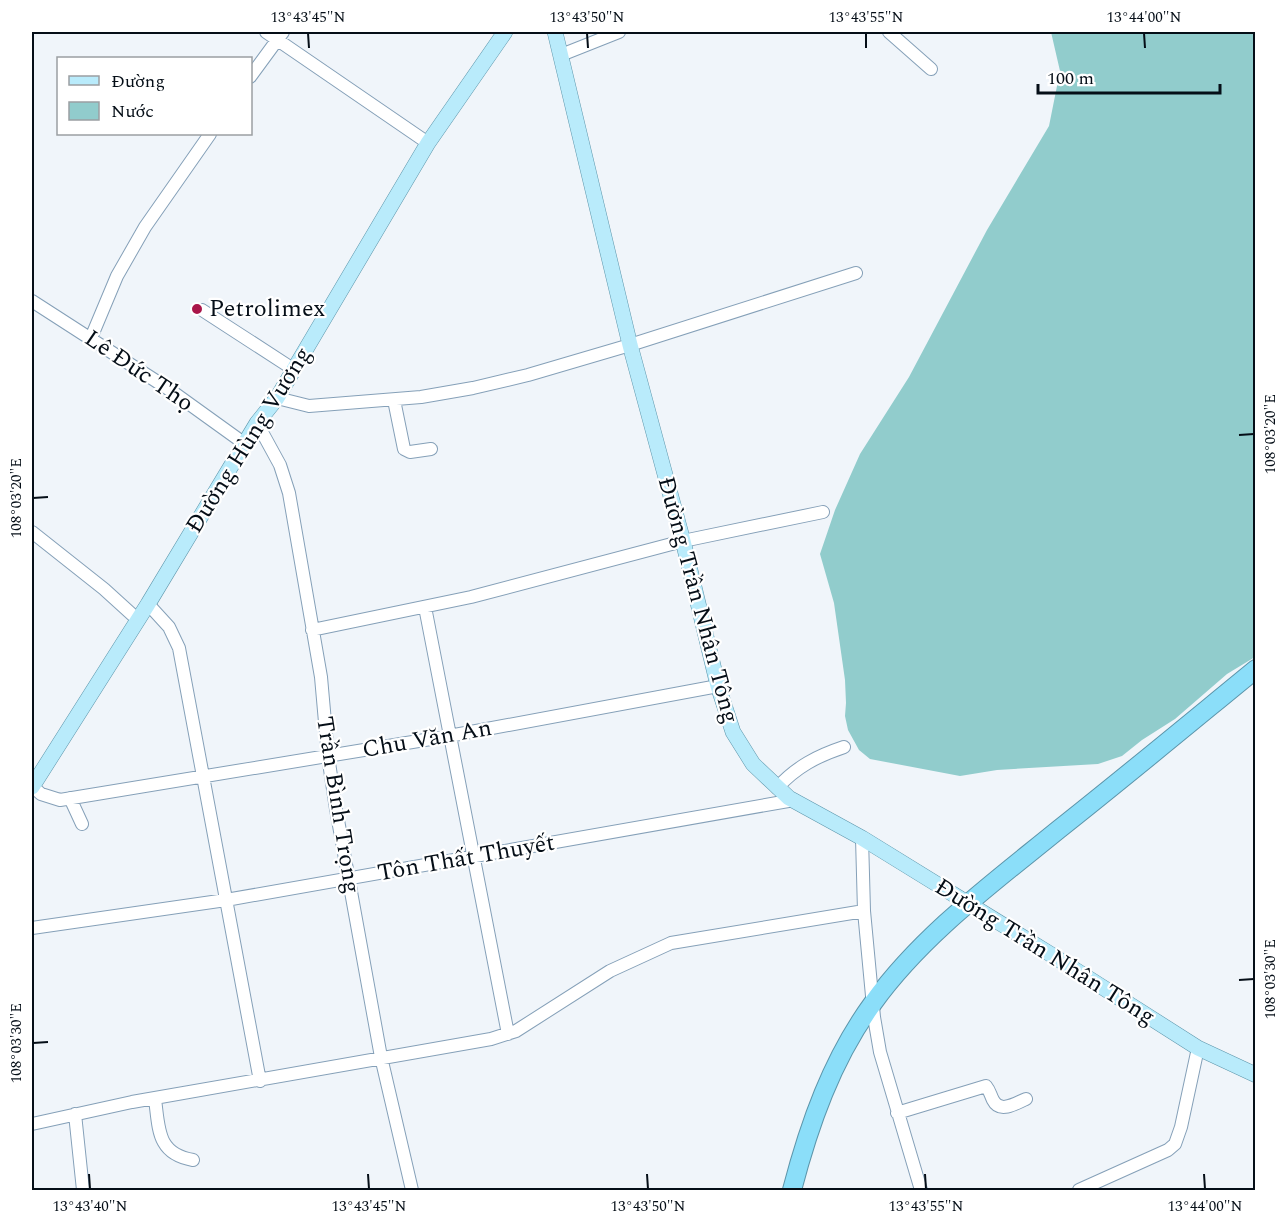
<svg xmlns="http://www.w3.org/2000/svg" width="1287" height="1222" font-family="Spectral,serif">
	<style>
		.water { fill: #91cccc }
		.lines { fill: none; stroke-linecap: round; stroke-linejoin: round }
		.minor-casing { stroke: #85a0b8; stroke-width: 14 }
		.major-casing { stroke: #5c95aa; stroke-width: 16 }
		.highway-casing { stroke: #5c95aa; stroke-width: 20 }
		.minor { stroke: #fff; stroke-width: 12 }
		.major { stroke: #b9ebfb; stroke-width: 15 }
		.highway { stroke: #8bdef9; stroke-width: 18 }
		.ticks { fill: none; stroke: #050e17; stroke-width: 2 }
		.poi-dot { fill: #a91549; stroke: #fff; stroke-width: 2 }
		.labels { text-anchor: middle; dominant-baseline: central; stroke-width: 4.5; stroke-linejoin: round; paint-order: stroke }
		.poi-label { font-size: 24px; fill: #050e17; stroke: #fff; text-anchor: start }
		.street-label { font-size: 24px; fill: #050e17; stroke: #fff }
		.neatline { fill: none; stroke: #050e17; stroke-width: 2 }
		.ticks-label { font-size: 15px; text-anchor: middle; fill: #050e17 }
	</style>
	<rect width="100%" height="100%" fill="#f0f5fa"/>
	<path class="water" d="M1051,32H1255V657L1227,674L1175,719L1142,740L1122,756L1098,764L997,770L960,776L870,759L859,750L848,730L845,716L846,703L845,680L834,603L820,554L835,510L860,454L909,377L987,230L1049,126L1060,71Z"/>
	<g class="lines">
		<g class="minor-casing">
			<path id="minor" d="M266,32L428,143
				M889,32L931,69
				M561,55L619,32
				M250,77L283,32
				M32,301L170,390L245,444
				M202,310L293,369
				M91,338L117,276L145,227L210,134
				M277,398L309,406L421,397L473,388L528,375L630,345L856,273
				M394,400L404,449L410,452L431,449
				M257,423L280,465L289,493L321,677L328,756L336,809L381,1057L412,1190
				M32,532L104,589L137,619
				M148,604L169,627L179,648L260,1081
				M425,607L508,1034
				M312,630L471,597L683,541L823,512
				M32,786L41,794L60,800L449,736L718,686
				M777,788C796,767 817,756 844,747
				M70,798L82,824
				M862,838L864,911L874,1017L880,1052L921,1190
				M32,928L226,900L794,800
				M155,1099C159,1129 157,1154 193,1160
				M897,1113L986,1086C990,1091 990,1094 993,1100C1000,1114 1016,1103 1026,1099
				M75,1114L83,1190
				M32,1124L132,1102L491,1039L516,1031L610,971L671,943L864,911
				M1079,1190L1168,1150L1175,1144L1181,1127L1198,1048"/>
		</g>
		<g class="major-casing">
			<path id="major" d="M555,32L630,345L683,541L718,686L733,732L753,764L789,798L862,838L1055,957L1198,1048L1256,1075
				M32,787L148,604L257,423L277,398L428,143L505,32"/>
		</g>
		<g class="highway-casing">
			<path id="highway" d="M792,1190C809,1125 832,1059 873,1003C922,935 993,883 1058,830C1125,777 1190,723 1256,669"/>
		</g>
		<use href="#minor" class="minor"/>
		<use href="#major" class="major"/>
		<use href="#highway" class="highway"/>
	</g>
	<path class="ticks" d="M308,33L309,48M587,33L588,48M866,33V48M1144,33L1145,48M1239,435L1254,434M33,498L48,497M1239,980L1254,979M33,1043L48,1042M89,1174L90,1189M368,1174L369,1189M647,1174L648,1189M925,1174L926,1189M1204,1174L1205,1189"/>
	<circle class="poi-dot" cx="197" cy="309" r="6"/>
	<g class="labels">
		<g class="poi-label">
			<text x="209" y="309">Petrolimex</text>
		</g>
		<g class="street-label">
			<text transform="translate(139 371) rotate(34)">Lê Đức Thọ</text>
			<text transform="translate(249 440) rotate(-58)">Đường Hùng Vương</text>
			<text transform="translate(698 600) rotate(75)">Đường Trần Nhân Tông</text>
			<text transform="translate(427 739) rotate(-10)">Chu Văn An</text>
			<text transform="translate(338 805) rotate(81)">Trần Bình Trọng</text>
			<text transform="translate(466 858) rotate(-10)">Tôn Thất Thuyết</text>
			<text transform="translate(1045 952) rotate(32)">Đường Trần Nhân Tông</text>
		</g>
	</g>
	<rect width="1287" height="1222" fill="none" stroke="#ffffff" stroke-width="66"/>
	<rect x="57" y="57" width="195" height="78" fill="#ffffff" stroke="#9b9fa2" stroke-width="1.5"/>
	<rect x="69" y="76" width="30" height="9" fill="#b9ebfb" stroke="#9b9fa2" stroke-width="1.5"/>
	<text x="111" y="87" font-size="18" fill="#050e17">Đường</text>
	<rect x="69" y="102" width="30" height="18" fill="#91cccc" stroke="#9b9fa2" stroke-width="1.5"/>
	<text x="111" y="117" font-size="18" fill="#050e17">Nước</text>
	<path d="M1038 84v9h182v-9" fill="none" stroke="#050e17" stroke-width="3"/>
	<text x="1047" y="84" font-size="18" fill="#050e17" stroke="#ffffff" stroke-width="4.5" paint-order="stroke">100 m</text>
	<rect x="33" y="33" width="1221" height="1156" class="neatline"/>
	<g class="ticks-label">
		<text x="308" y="22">13°43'45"N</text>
		<text x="587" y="22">13°43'50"N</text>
		<text x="866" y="22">13°43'55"N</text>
		<text x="1144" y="22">13°44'00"N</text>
		<text transform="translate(1270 434) rotate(-90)" y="5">108°03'20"E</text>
		<text transform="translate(16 498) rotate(-90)" y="5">108°03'20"E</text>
		<text transform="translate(1270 979) rotate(-90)" y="5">108°03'30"E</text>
		<text transform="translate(16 1043) rotate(-90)" y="5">108°03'30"E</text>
		<text x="90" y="1211">13°43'40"N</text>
		<text x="369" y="1211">13°43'45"N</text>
		<text x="648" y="1211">13°43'50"N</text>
		<text x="926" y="1211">13°43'55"N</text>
		<text x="1205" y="1211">13°44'00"N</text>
	</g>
</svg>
